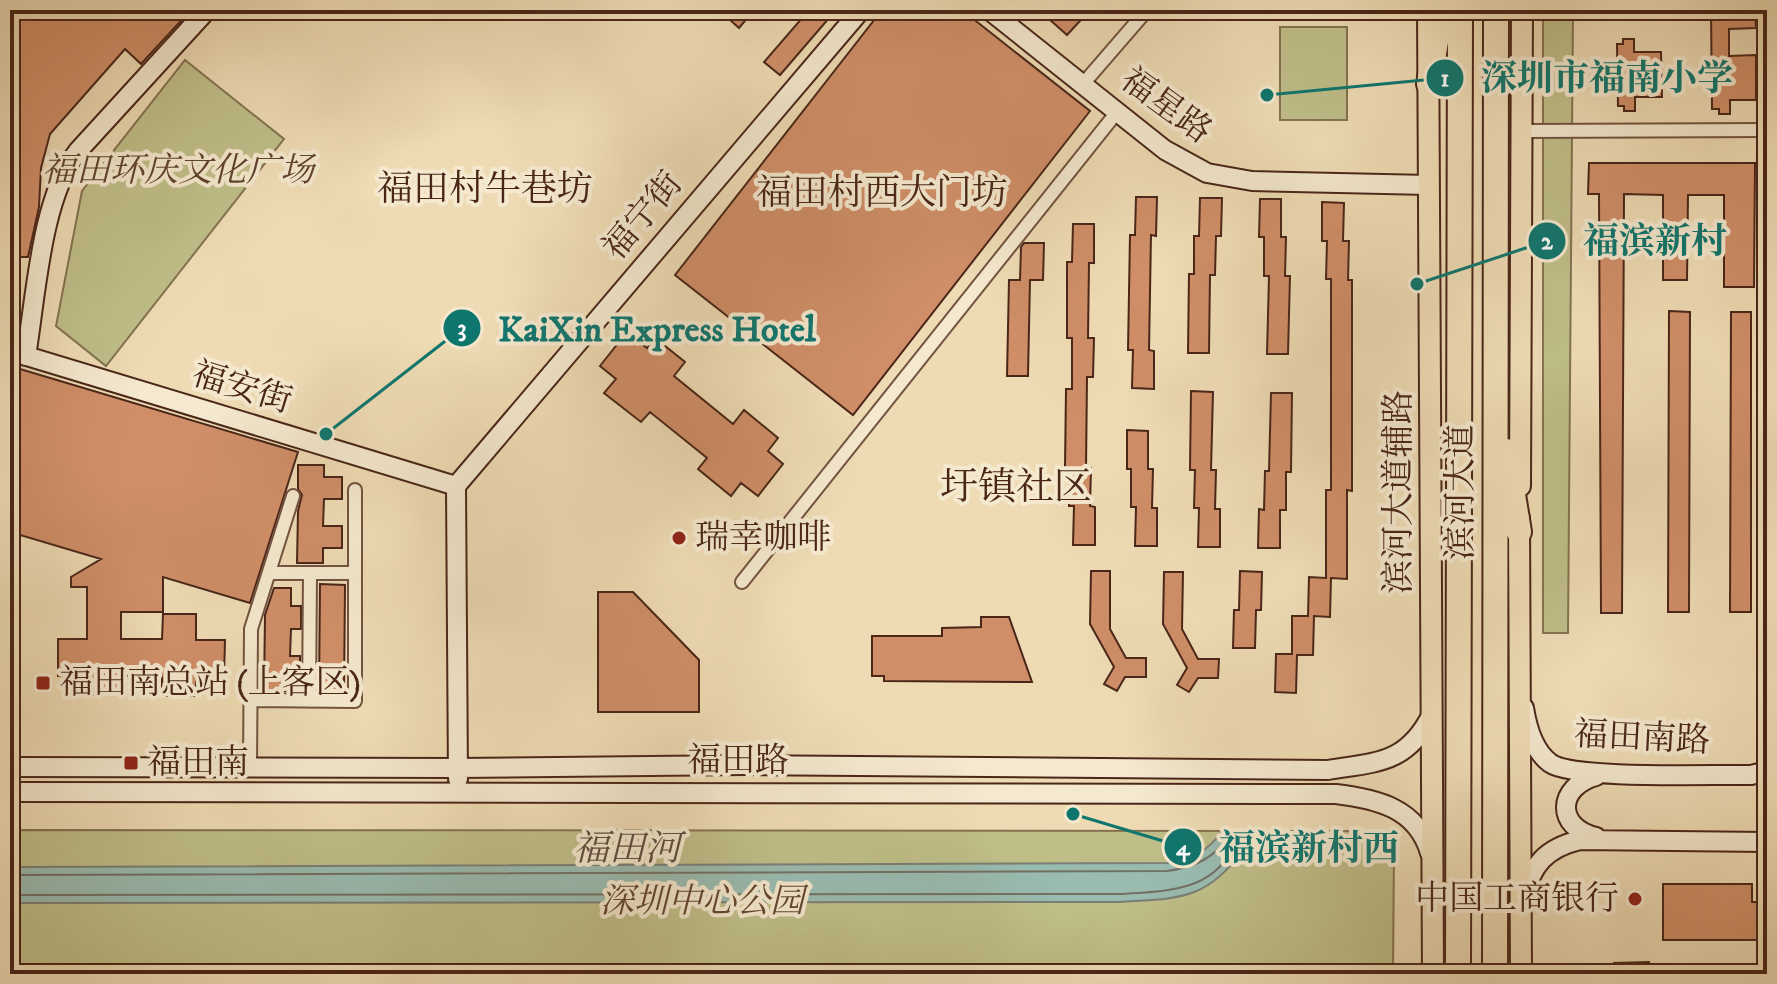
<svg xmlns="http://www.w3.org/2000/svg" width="1777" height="984" font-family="'IM FELL DW Pica','Noto Serif SC',serif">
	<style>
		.green { fill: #bfbe89; stroke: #847251; stroke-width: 2 }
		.water { fill: #99bbb0; stroke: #797f74; stroke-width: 2 }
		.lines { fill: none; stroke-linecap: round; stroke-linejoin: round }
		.shore { stroke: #727064; stroke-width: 2 }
		.building { fill: #cf8e68; stroke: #4a2619; stroke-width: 2 }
		.street-casing { stroke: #735340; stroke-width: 16 }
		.secondary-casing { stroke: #4a2619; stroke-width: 22 }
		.primary-casing { stroke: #4a2619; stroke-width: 24 }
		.highway-casing { stroke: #4a2619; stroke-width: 28 }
		.street { stroke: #f4e8ce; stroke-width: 12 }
		.secondary { stroke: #f4e8ce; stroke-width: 18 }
		.primary { stroke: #eedbb4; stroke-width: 20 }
		.highway { stroke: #eedbb4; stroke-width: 24 }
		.poi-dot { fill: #8f2418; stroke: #f4e8ce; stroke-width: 3 }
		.labels { text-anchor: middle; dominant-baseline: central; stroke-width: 8; stroke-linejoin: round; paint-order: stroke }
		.street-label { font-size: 34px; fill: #4a2619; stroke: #f4e8ce }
		.park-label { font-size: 34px; font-style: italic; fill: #61442f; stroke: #f4e8ce }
		.poi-label { font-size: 34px; fill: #4a2619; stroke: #f4e8ce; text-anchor: start }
		.neighbourhood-label { font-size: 36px; fill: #4a2619; stroke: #f4e8ce }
		.water-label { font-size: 36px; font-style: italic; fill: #5e4b3f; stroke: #f4e8ce }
		.quarter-label { font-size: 38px; fill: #4a2619; stroke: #f4e8ce }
		.leader { fill: none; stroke: #0f766e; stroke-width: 3 }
		.callout-dot { fill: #0f766e; stroke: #f4e8ce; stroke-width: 3 }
		.mark-label { font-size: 24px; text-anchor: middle; font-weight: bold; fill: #fff }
		.callout-label { font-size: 36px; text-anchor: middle; font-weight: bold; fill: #0f766e; stroke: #f4e8ce; stroke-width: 8; stroke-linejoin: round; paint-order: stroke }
	</style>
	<rect width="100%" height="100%" fill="#eedbb4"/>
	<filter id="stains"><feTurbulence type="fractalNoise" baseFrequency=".0025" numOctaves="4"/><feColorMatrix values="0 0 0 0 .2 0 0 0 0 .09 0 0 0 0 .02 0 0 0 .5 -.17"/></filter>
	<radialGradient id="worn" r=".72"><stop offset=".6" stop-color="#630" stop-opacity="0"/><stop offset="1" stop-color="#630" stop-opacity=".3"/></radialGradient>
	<path class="green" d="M1543,10H1573L1568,633H1543Z
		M1280,27H1347V120H1280Z
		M185,60L284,139L106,366L56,326L82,191Z
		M10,830L1372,831L1383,836L1394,848L1393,974H10Z"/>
	<path class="water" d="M1222,832L1244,849C1206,901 1180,898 1120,902L10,903V867L1167,863C1192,860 1206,852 1222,832Z"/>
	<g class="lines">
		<path class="shore" d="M10,875L1167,871C1189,868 1207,862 1222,845L1231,851C1209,893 1161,891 1120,894L10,895"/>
	</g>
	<path class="building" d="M10,10H94L102,17L108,10H191L141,64L125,49L50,134L41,168L39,207L28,257H10Z
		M719,10H754L739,28Z
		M809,10H836L780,75L764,62Z
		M882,10H962L1090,111L853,415L675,275Z
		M1039,10H1090L1067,35Z
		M1711,10H1755L1756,28L1729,29V56L1756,55V100H1730V114H1719V109H1712Z
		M1623,39H1634V52H1661L1662,97H1635V111H1624V106H1618L1617,44H1623Z
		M1589,163H1755L1754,287H1724V195H1688L1687,280H1663V195L1624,194L1622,613H1601L1599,194H1588Z
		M1136,197H1157L1156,236L1151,235L1149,350L1154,351V389L1132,388L1133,350H1128L1130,235H1135Z
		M1200,198H1222L1221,236H1216L1215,275H1210L1209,353H1188L1189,274H1194V236H1199Z
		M1260,199H1281V237H1286L1285,276H1290L1288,354H1267L1269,276H1264V237H1259Z
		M1322,202L1344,203L1343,241H1349L1348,280H1352V491L1347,490V579L1331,578L1330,617L1314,616L1313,655H1297L1296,693L1275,692L1276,654H1292V616H1308L1309,577L1326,578V490H1331V279H1326L1327,241H1322Z
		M1073,224H1094V263H1089L1088,338H1094L1093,377H1087L1086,468H1091L1090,506L1095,507V545H1073L1074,506H1069V468H1065L1066,389H1072V338H1067V262H1072Z
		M1024,243H1044L1043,280H1030L1028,376H1007L1009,280H1020L1021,247Z
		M1669,311L1690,312L1689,612H1668Z
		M1731,312H1751V612H1730Z
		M627,332L647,348L655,338L685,362L674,376L733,424L744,410L778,438L768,451L783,464L758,496L741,483L731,496L698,469L707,458L650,412L641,422L604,393L616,379L600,366Z
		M10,366L298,452L250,603L163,577V612H121V639H162L163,614H196V640H225L224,677L196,676V696H162V676H121V695H87V676H58V639H87V587H71V577L101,559L10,532Z
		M1191,391L1213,392L1211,470H1216L1215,509H1220V547H1198L1199,508H1194L1195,470H1190Z
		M1271,393H1292L1291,472H1286V510H1280V548H1258L1259,509L1264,510L1265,471H1269Z
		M1127,430L1148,431V469H1153L1152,508H1157V546H1135L1136,507H1131V469H1127Z
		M298,465H324V477H342V499H324L323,526H342V548H323V563H297L298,511L302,495L298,489Z
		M1091,571H1110V629L1126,658H1146V677H1125L1117,691L1104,684L1114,667L1090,624Z
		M1240,571L1262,572L1261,610H1256L1255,648H1233L1234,610H1239Z
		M1164,572H1183L1182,629L1198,659H1219L1218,678H1198L1189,692L1177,685L1187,668L1163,624Z
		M320,584L345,585L344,692H319Z
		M274,588H291V606H301V629H291L290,656H300V677H290V691H264L265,615Z
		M598,592H633L699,660V712H598Z
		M981,617H1009L1032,682L884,681V676H872V636H942V628L981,627Z
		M1663,884H1752V902H1767V940H1663Z
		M1649,962L1650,974H1614V963Z"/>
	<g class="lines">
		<g class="street-casing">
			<path id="street" d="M1083,84L1147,10
				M1521,131L1767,130
				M269,573H355
				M742,582L1117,112
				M250,700L355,701V490
				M309,701L310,573
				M250,767L251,629L293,496"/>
		</g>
		<g class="secondary-casing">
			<path id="secondary" d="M989,10L1165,150L1207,173L1252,181L1429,185
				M10,351L456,486
				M26,356C36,296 41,198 78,151L207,10
				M1524,708C1527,727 1534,751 1550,763C1574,780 1714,774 1751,775L1767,771
				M10,767L458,768L745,765L1328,770C1377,762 1407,764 1432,714
				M458,779L456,486L861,10
				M10,792L1336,794C1377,799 1417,808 1430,853
				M1596,837C1555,827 1557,787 1596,776
				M1524,898C1531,865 1546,848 1580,840L1767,842"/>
		</g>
		<g class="primary-casing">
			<path id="primary" d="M1428,10L1433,974
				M1520,486L1522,10
				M1519,518L1521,974"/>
		</g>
		<g class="highway-casing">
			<path id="highway" d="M1429,84L1441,10
				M1506,451L1519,532
				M1458,974L1460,10
				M1495,974L1496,10"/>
		</g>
		<use href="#street" class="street"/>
		<use href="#secondary" class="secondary"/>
		<use href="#primary" class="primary"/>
		<use href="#highway" class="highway"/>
	</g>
	<g class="poi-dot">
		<circle cx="679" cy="538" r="8"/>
		<rect x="35" y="675" width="16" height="16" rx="4"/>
		<rect x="123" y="755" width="16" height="16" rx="4"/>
		<circle cx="1635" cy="899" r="8"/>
	</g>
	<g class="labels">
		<g class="street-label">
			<text transform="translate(1166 106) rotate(36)">福星路</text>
			<text transform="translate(643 216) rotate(-50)">福宁街</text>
			<text transform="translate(242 388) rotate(17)">福安街</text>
			<text transform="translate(1399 492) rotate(-90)">滨河大道辅路</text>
			<text transform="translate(1461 492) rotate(-90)">滨河大道</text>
			<text transform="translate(1642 738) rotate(3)">福田南路</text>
			<text x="738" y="761">福田路</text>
		</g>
		<g class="park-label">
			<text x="178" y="171">福田环庆文化广场</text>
			<text x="702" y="902">深圳中心公园</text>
		</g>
		<g class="poi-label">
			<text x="695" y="538">瑞幸咖啡</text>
			<text x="59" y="683">福田南总站 (上客区)</text>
			<text x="147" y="763">福田南</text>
			<text x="1619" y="899" text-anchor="end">中国工商银行</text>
		</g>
		<g class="neighbourhood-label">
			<text x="485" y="189">福田村牛巷坊</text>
			<text x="882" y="193">福田村西大门坊</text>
		</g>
		<g class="water-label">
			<text x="627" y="849">福田河</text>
		</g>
		<g class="quarter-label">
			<text x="1016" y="488">圩镇社区</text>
		</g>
	</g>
	<path class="leader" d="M1267 95L1445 78M1417 284L1547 241M326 434L462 328M1073 814L1183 847"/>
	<g class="callout-dot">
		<circle cx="1267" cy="95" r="8"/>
		<circle cx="1417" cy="284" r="8"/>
		<circle cx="326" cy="434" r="8"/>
		<circle cx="1073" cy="814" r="8"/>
		<circle cx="1445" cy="78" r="20"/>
		<circle cx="1547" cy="241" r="20"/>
		<circle cx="462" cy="328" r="20"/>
		<circle cx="1183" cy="847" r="20"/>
	</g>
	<g class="mark-label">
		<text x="1445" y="86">1</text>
		<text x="1547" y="249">2</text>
		<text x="462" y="336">3</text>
		<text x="1183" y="855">4</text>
	</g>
	<g class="callout-label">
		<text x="1607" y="90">深圳市福南小学</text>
		<text x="1655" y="253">福滨新村</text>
		<text x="657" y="341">KaiXin Express Hotel</text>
		<text x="1309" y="860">福滨新村西</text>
	</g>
	<rect width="1777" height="984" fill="none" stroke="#eedbb4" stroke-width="40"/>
	<rect x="12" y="12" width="1753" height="960" fill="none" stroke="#4a2619" stroke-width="4"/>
	<rect x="20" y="20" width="1737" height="944" fill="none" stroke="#4a2619" stroke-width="2"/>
	<rect width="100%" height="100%" filter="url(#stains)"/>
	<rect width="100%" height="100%" fill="url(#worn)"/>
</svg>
